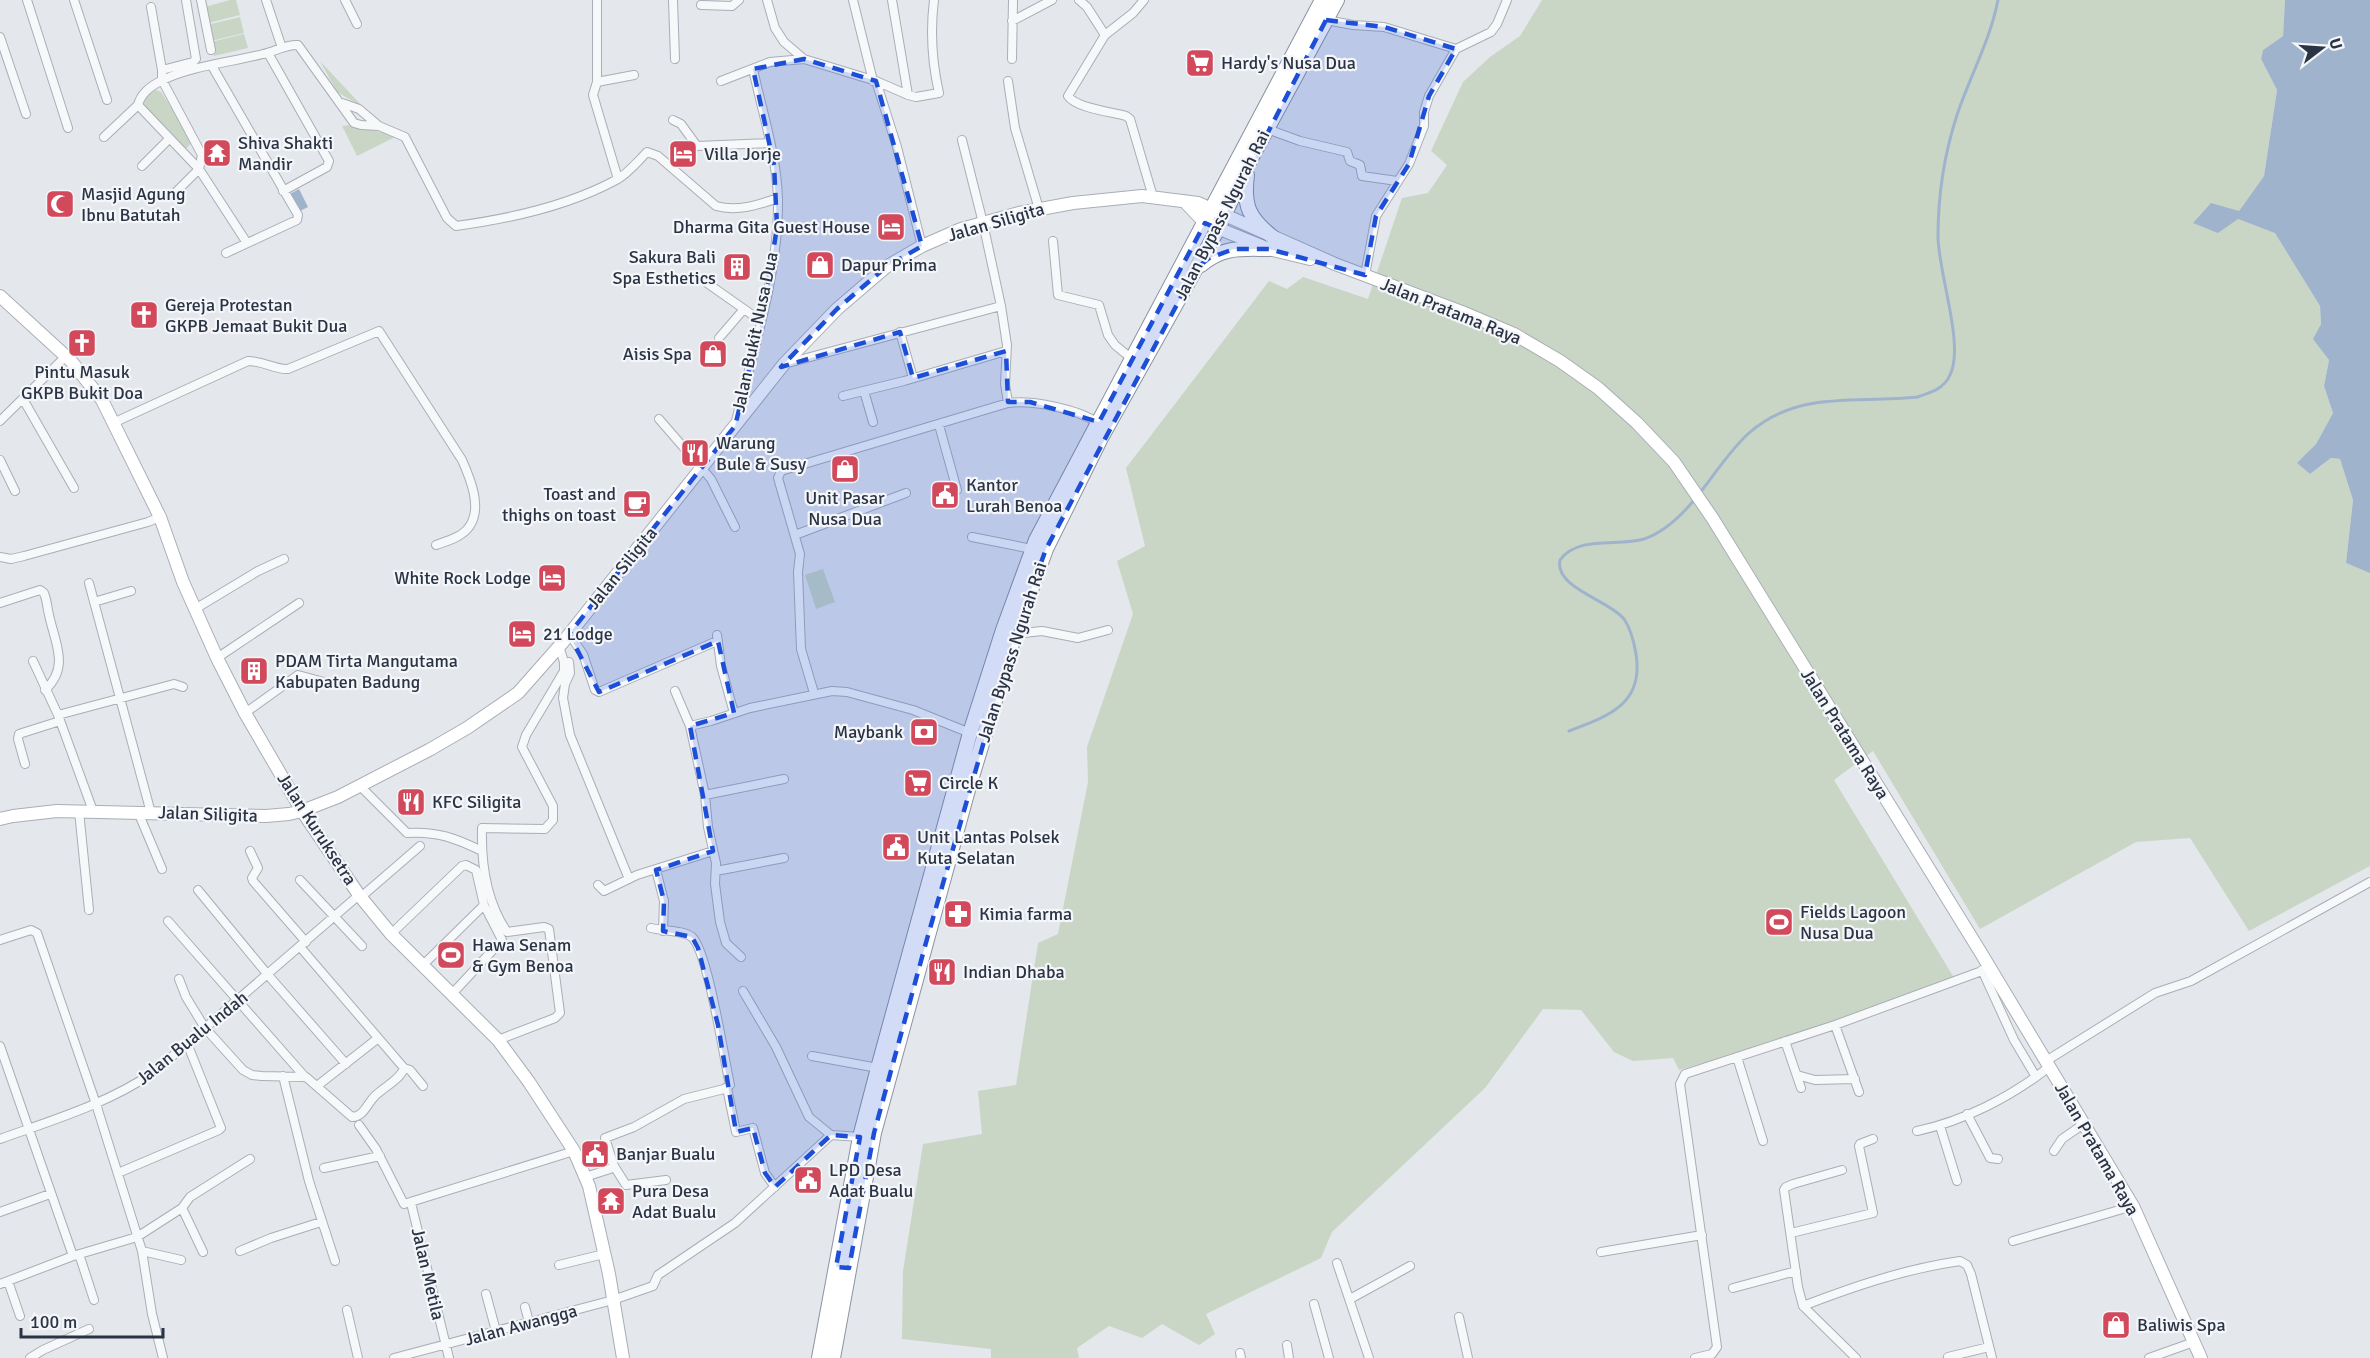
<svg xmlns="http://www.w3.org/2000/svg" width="2370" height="1358" font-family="Signika,sans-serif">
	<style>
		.green { fill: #c9d6c5 }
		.water { fill: #9fb4cc }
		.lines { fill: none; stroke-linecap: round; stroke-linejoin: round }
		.stream { stroke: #9fb4cc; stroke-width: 3 }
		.minor-casing { stroke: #a9aeb7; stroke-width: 10 }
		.secondary-casing { stroke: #a9aeb7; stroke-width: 14 }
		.trunk-casing { stroke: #8b94a3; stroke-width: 16 }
		.minor { stroke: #f7f8fa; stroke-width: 8 }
		.secondary { stroke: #fff; stroke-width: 12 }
		.trunk { stroke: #fff; stroke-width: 14 }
		.marked { fill: #1d4ed8; fill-opacity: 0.2; stroke: #1d4ed8; stroke-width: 4.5; stroke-dasharray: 12 8; stroke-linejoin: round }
		.labels { text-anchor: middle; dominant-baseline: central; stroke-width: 4.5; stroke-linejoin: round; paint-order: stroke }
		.poi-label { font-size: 18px; fill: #2b3445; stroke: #f4f6f9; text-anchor: start }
		.street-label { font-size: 18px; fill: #2b3445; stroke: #f4f6f9 }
	</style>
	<rect width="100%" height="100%" fill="#e4e7ec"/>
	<path class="green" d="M230,0H236L240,15L208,23L205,7Z
		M1542,0H2285L2283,36L2263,50L2261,59L2277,90L2264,176L2239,211L2238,219L2275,232L2320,306L2321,324L2314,339L2329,360L2324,386L2333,413L2316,444L2298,463L2310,474L2331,458L2340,459L2353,500L2346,563L2370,572V866L2249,931L2190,838L2136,842L1980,929L1873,751L1834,780L1956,981L1764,1045L1679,1070L1673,1058L1633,1061L1614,1052L1581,1010L1543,1009L1485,1088L1332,1232L1321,1258L1206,1314L1215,1334L1199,1345L1162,1324L1142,1338L1109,1326L1077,1348L1079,1358H991V1349L902,1339L903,1271L923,1144L982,1134L978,1091L1016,1085L1038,943L1058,934L1088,782L1087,747L1133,614L1117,561L1145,546L1126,468L1269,281L1287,289L1303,277L1368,299L1402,198L1428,193L1447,165L1431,151L1463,82L1490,57L1520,36Z
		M240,17L244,33L211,41L207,25Z
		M244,34L248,48L214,56L211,42Z
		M320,61L363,107L337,92Z
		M156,90L161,92L184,127L191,143L185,150L146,107L143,102L146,96Z
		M351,125L397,136L357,156L342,126Z
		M823,569L835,602L816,609L805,575Z"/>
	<path class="water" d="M2285,0H2370V599V573L2346,563L2353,500L2340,459L2331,458L2310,474L2297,463L2316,444L2333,413L2324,386L2329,360L2313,339L2321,324L2320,306L2275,233L2238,219L2218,233L2193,223L2211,203L2239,211L2264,176L2277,90L2261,59L2263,50L2283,36Z
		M299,189L308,207L298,212L288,195Z"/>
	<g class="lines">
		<path class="stream" d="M1699,494C1715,474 1730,450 1749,433C1800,389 1856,404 1917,397C1930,393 1944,389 1950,375C1965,345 1938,273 1938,236C1938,195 1944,155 1957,115C1970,76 1990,41 1998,0
			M1569,731C1609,716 1644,704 1636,654C1634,642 1631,629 1624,619C1609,600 1554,588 1560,560C1578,535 1618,547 1644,539C1665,532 1681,516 1695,499"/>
		<g class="minor-casing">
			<path id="minor" d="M27,0L68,128
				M74,0L107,100
				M186,0L196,59L193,62L162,70V80L202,155L199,169
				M201,0L211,50
				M266,0L282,48
				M345,0L357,24
				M597,0V82L593,95L618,179
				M673,0L675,59
				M767,0L775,28L784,42L804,59L876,81L908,95L916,97L939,93C932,62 930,32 934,0
				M853,0L873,81
				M892,0L908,95
				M1079,0L1087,7L1105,35
				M1144,0L1133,13L1105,35L1068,96C1076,108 1112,112 1126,116L1130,119L1153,197
				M701,5L732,6L739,0
				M151,7L162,70
				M1326,20L1353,25L1384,27L1456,49
				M1012,21L1052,0
				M0,37L26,114
				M268,53L329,161L327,167L283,191
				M1012,59L1013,0
				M212,66L298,215L297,220L226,253
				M721,81L770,62L804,59
				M876,81L897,147L922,246
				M1008,81L1015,128L1039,209
				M597,82L634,75
				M342,103L359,109L379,126
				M673,120L681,124L697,146L769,143
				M1267,129L1300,141L1347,152L1350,161L1360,165L1362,176L1397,181
				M104,137L138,105
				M962,140L983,223L1001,306L1007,345L1005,384L1008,403
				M142,166L169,139
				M175,193L199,169
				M1053,241L1058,295L1099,305L1108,335L1115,345L1132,359
				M247,243L199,169L138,105C141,93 152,85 163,80C191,66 232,62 263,54C274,52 286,44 298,45L354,123L361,125L379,126L405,137L447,218L456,226C508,219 570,205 616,180C628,174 638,161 647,152L658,156L716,206C737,212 758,205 778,198
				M1365,275L1376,216L1409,164L1424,126V112L1429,96L1456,49L1491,32L1497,24L1507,0
				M707,283L761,321
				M900,332L913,378
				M719,338L744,309
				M784,364L1001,306
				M864,391L873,422
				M843,396L904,381L1006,351
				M23,399L74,488
				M659,419L711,479L735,527
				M0,421L66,356
				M736,421C753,350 779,274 778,200C777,156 762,111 753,69
				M113,423L248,361C263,361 276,370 288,369L379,331L462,460C470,478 483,508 469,527C462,537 447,541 436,545
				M939,425L957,490
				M0,460L15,491
				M795,535L906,493
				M972,537L1032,549
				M0,557L11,559L24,556L148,522L160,517
				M89,583L151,813
				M94,602L131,591
				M0,603L40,590L44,593C47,600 47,607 49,615C55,643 70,667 45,690
				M195,609L258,571L284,559
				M569,634L583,654L595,690L599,692L717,641
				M1015,634L1042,631L1078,638L1108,630
				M717,635L721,666L734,713
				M217,658L299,603
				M33,661L58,715L93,811
				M569,662L570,673L565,684L563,698L570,735L629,879
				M675,691L690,726L705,795L708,827L716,863L715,884L720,922L726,943L741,957
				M814,693L801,649L798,572L800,554L778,478L781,471L1008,403C1033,400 1078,409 1098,423
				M245,713L298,675L324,682
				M58,715L174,684L183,687
				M690,726L711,721L750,708L832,691L847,692L913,710L970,733
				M25,764L18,739L19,734L60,721
				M360,786L407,833C437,831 455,838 482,851
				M705,795L784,779
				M79,811L89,910
				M138,812L162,869
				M250,851L258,868L252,878L253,881L306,942
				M656,870L664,901L663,931
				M716,871L784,858
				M300,880L362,946
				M598,885L604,891L637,875L713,851
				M198,890L268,975L346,1064
				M361,897L420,846
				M168,921L305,1077
				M391,934L462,866L466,865L476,870L484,905L502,940L452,994
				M0,940L31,930L37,933L96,1104L142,1251L152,1314L163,1358
				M422,966L484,905
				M1982,970L2014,1040L2036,1077
				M179,979L186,997L205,1028L243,1070L252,1075L262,1076L306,1077L352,1117C364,1117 367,1103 376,1095C384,1087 401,1079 404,1068L301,948
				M743,991L776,1047L809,1117L831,1135L860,1137
				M1835,1025L1859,1092
				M498,1040L555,1018L560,1013L549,929L544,927L507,932C486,901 481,864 482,828L545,829L553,820V806L522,747L526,735L564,671V662L559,646
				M1785,1041L1801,1088
				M0,1046L73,1256
				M812,1056L878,1068
				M1737,1057L1763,1141
				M2046,1061L2155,993L2191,981L2370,882
				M404,1068L410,1070L423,1086
				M1797,1075L1815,1080L1855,1079
				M283,1076L309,1181L335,1261
				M317,1086L377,1039
				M727,1088L736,1132L753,1128L765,1173L775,1187
				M1967,1114L1990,1158L1998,1159
				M359,1125L376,1149L404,1204L574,1151
				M1940,1126L1957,1181
				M1917,1131C1964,1121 2011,1097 2049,1067
				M0,1139C53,1120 107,1104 154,1072L359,895
				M2054,1151L2062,1139L2082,1125
				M614,1166L605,1138L634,1127L684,1099L724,1089L730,1085C724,1058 708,952 692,937C683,930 663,931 651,928
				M324,1168L380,1156
				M1842,1170L1793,1184L1786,1187L1784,1190L1798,1287L1803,1306L1856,1358
				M118,1173L219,1130L221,1128L187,1043
				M585,1177L610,1169L614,1166L626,1185L666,1180
				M411,1203L449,1358
				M182,1208L203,1252
				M0,1212L50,1194
				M1791,1233L1873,1213L1859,1146L1860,1144L1873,1139
				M2013,1241L2133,1206
				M142,1251L181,1260
				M240,1251L271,1238L321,1222
				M1601,1252L1702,1235
				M79,1254L94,1300
				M1337,1263L1369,1358
				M559,1265L604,1254
				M8,1281L20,1316
				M0,1284L73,1256L137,1237L182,1208L190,1197L250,1159
				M1733,1288L1796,1271
				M486,1294L496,1331
				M1350,1299L1410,1266
				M1314,1304L1329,1358
				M1803,1306C1855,1286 1905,1269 1960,1261L1967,1265L1971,1274L1992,1358
				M525,1307L529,1322
				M347,1310L358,1358
				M1459,1317L1468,1358
				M1287,1345L1289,1358
				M1240,1353L1241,1358
				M1948,1357L1989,1347
				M30,1358L43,1350L89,1329
				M394,1358L613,1300L653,1286L658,1275L735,1223L831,1135
				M1695,1358L1712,1354L1717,1347L1680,1084L1685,1074L1835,1025L1990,968
				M2149,1358L2194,1342"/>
		</g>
		<g class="secondary-casing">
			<path id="secondary" d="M1184,201L1205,223L1269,249L1310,259
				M0,296L71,361L102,400L160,517L183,582L217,658L245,713L302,811L359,895L391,934L498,1040L529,1082L574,1151L589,1186L609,1274L623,1358
				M0,819L13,816L57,811L266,816L289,814L302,811L338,797L429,750L467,728L518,693L563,642L784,364L837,309L886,267L922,246L961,229L1019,213L1073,203L1142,196L1198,203L1335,264L1462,312L1514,334L1560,361L1598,388L1637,423L1674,462L1713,519L1981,953L2133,1206L2201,1358"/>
		</g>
		<g class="trunk-casing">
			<path id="trunk" d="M1247,175C1243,206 1249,219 1274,238
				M1201,265C1223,246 1242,249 1269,249
				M819,1358L860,1137L878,1068L970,733L1003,630L1036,540L1322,0
				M833,1358L874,1133L968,790L1015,634L1046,549L1102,436L1218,229L1248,164L1337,0"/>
		</g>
		<use href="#minor" class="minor"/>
		<use href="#secondary" class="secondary"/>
		<use href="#trunk" class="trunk"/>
	</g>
	<path class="marked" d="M1326,20L1384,27L1456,49L1429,96L1409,164L1376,216L1365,275L1269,249H1234L1209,258L1196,269L1046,549L1015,634L927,939L874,1133L849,1268L836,1267L860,1137L831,1135L775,1187L765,1173L753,1128L736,1132L718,1025L698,948L692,937L663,931L664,901L656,870L713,851L690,726L734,713L718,641L599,692L569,634L735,426L764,310L777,227L774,165L753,69L804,59L876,81L922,246L886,267L837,309L781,367L900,332L913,378L1006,351L1008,402H1030L1099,422L1205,223L1218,229Z"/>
	<defs>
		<g id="supermarket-square" transform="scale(1.5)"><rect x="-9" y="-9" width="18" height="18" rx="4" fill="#d1495b" stroke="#f4f6f9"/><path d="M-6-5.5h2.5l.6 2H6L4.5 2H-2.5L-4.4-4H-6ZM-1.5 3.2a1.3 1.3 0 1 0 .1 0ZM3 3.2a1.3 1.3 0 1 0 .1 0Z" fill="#fff"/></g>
		<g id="temple-square" transform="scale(1.5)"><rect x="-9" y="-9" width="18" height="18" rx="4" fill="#d1495b" stroke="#f4f6f9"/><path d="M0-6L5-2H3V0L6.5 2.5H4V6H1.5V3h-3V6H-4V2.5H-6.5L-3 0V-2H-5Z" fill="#fff"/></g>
		<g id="hotel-square" transform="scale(1.5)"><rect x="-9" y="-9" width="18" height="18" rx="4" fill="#d1495b" stroke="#f4f6f9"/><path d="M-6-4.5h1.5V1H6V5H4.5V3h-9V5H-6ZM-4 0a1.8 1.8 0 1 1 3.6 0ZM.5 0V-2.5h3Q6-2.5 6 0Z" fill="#fff"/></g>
		<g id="mosque-square" transform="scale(1.5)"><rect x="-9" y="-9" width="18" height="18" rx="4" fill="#d1495b" stroke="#f4f6f9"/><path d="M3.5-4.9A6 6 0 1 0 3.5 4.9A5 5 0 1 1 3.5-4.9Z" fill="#fff"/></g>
		<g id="shop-square" transform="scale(1.5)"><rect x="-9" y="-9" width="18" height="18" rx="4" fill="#d1495b" stroke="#f4f6f9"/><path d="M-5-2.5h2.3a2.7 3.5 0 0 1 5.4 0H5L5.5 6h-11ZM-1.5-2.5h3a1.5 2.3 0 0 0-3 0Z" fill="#fff"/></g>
		<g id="building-square" transform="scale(1.5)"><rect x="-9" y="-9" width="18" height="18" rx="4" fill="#d1495b" stroke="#f4f6f9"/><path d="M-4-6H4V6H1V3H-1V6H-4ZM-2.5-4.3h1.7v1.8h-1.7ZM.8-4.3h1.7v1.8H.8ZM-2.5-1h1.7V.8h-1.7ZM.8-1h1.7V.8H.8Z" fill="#fff"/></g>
		<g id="church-square" transform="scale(1.5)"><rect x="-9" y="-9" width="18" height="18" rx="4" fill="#d1495b" stroke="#f4f6f9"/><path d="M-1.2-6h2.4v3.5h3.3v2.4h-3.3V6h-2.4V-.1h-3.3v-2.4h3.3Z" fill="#fff"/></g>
		<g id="restaurant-square" transform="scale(1.5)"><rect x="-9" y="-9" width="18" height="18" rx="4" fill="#d1495b" stroke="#f4f6f9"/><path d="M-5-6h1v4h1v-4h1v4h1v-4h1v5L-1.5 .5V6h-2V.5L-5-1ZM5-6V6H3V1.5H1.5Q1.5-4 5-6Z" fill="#fff"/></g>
		<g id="civic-square" transform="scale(1.5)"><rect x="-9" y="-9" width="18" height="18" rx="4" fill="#d1495b" stroke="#f4f6f9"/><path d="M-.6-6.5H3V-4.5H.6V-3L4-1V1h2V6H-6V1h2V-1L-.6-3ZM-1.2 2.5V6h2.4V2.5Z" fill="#fff"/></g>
		<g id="cafe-square" transform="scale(1.5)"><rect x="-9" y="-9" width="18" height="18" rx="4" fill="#d1495b" stroke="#f4f6f9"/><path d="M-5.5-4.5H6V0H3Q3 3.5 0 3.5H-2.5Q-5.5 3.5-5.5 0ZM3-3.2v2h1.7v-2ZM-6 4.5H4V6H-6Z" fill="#fff"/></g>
		<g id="bank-square" transform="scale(1.5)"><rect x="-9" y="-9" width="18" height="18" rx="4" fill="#d1495b" stroke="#f4f6f9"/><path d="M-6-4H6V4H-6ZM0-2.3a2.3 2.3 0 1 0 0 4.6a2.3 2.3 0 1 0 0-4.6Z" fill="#fff"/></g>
		<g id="pharmacy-square" transform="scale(1.5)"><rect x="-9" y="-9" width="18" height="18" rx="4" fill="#d1495b" stroke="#f4f6f9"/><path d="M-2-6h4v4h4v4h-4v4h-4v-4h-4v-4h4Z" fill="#fff"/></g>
		<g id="stadium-square" transform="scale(1.5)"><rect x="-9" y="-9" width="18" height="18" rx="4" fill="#d1495b" stroke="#f4f6f9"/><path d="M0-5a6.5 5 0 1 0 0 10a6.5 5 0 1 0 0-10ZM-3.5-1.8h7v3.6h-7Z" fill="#fff"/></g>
	</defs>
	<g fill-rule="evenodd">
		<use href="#supermarket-square" x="1200" y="63"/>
		<use href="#temple-square" x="217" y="153"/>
		<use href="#hotel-square" x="683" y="154"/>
		<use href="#mosque-square" x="60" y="204"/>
		<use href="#hotel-square" x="891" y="227"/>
		<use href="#shop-square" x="820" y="265"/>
		<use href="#building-square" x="737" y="267"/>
		<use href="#church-square" x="144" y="315"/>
		<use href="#church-square" x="82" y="343"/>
		<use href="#shop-square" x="713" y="354"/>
		<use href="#restaurant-square" x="695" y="453"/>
		<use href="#shop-square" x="845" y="469"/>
		<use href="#civic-square" x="945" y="495"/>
		<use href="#cafe-square" x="637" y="504"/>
		<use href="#hotel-square" x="552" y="578"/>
		<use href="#hotel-square" x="522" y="634"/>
		<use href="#building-square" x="254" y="671"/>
		<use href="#bank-square" x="924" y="732"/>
		<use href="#supermarket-square" x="918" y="783"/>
		<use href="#restaurant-square" x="411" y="802"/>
		<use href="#civic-square" x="896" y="847"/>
		<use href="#pharmacy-square" x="958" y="914"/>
		<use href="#stadium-square" x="1779" y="922"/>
		<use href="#stadium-square" x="451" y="955"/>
		<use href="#restaurant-square" x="942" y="972"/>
		<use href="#civic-square" x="595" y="1154"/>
		<use href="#civic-square" x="808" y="1180"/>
		<use href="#temple-square" x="611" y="1201"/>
		<use href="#shop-square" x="2116" y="1325"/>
	</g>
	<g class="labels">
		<g class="poi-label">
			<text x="1221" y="63">Hardy's Nusa Dua</text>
			<text x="238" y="143">Shiva Shakti<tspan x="238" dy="21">Mandir</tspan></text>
			<text x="704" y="154">Villa Jorje</text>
			<text x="81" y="194">Masjid Agung<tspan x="81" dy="21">Ibnu Batutah</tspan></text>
			<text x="870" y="227" text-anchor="end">Dharma Gita Guest House</text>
			<text x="716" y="257" text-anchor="end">Sakura Bali<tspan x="716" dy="21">Spa Esthetics</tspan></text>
			<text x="841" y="265">Dapur Prima</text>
			<text x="165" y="305">Gereja Protestan<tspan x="165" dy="21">GKPB Jemaat Bukit Dua</tspan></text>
			<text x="692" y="354" text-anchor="end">Aisis Spa</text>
			<text x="82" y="372" text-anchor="middle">Pintu Masuk<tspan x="82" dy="21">GKPB Bukit Doa</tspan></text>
			<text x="716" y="443">Warung<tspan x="716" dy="21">Bule &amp; Susy</tspan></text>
			<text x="966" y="485">Kantor<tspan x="966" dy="21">Lurah Benoa</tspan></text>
			<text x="616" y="494" text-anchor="end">Toast and<tspan x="616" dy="21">thighs on toast</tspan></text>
			<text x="845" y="498" text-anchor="middle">Unit Pasar<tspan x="845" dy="21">Nusa Dua</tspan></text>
			<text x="531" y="578" text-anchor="end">White Rock Lodge</text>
			<text x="543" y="634">21 Lodge</text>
			<text x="275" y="661">PDAM Tirta Mangutama<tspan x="275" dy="21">Kabupaten Badung</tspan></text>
			<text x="903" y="732" text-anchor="end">Maybank</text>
			<text x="939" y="783">Circle K</text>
			<text x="432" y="802">KFC Siligita</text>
			<text x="917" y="837">Unit Lantas Polsek<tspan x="917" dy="21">Kuta Selatan</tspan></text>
			<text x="1800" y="912">Fields Lagoon<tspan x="1800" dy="21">Nusa Dua</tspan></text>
			<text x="979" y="914">Kimia farma</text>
			<text x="472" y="945">Hawa Senam<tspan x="472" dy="21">&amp; Gym Benoa</tspan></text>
			<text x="963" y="972">Indian Dhaba</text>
			<text x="616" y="1154">Banjar Bualu</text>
			<text x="829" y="1170">LPD Desa<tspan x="829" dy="21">Adat Bualu</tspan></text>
			<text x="632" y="1191">Pura Desa<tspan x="632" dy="21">Adat Bualu</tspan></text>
			<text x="2137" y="1325">Baliwis Spa</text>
		</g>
		<g class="street-label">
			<text transform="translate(1222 215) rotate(-63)">Jalan Bypass Ngurah Rai</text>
			<text transform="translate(996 222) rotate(-16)">Jalan Siligita</text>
			<text transform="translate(1451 311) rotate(22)">Jalan Pratama Raya</text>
			<text transform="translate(755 332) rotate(-78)">Jalan Bukit Nusa Dua</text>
			<text transform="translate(622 568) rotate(-51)">Jalan Siligita</text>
			<text transform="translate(1012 652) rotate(-72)">Jalan Bypass Ngurah Rai</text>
			<text transform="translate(1845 734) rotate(58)">Jalan Pratama Raya</text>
			<text transform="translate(208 814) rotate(2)">Jalan Siligita</text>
			<text transform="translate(317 829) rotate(57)">Jalan Kuruksetra</text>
			<text transform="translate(192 1038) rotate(-39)">Jalan Bualu Indah</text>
			<text transform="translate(2097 1149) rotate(60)">Jalan Pratama Raya</text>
			<text transform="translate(428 1274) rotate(77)">Jalan Metila</text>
			<text transform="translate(521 1325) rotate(-15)">Jalan Awangga</text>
		</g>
	</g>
	<g transform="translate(2322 48) rotate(73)" stroke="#f4f6f9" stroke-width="4.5" paint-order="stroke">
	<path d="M0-4.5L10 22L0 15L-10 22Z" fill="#2b3445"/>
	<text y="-9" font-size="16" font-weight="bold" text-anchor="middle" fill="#2b3445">U</text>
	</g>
	<path d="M21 1328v9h142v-9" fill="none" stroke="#2b3445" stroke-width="3"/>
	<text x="30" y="1328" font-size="18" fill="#2b3445" stroke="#f4f6f9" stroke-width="4.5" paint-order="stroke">100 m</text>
</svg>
